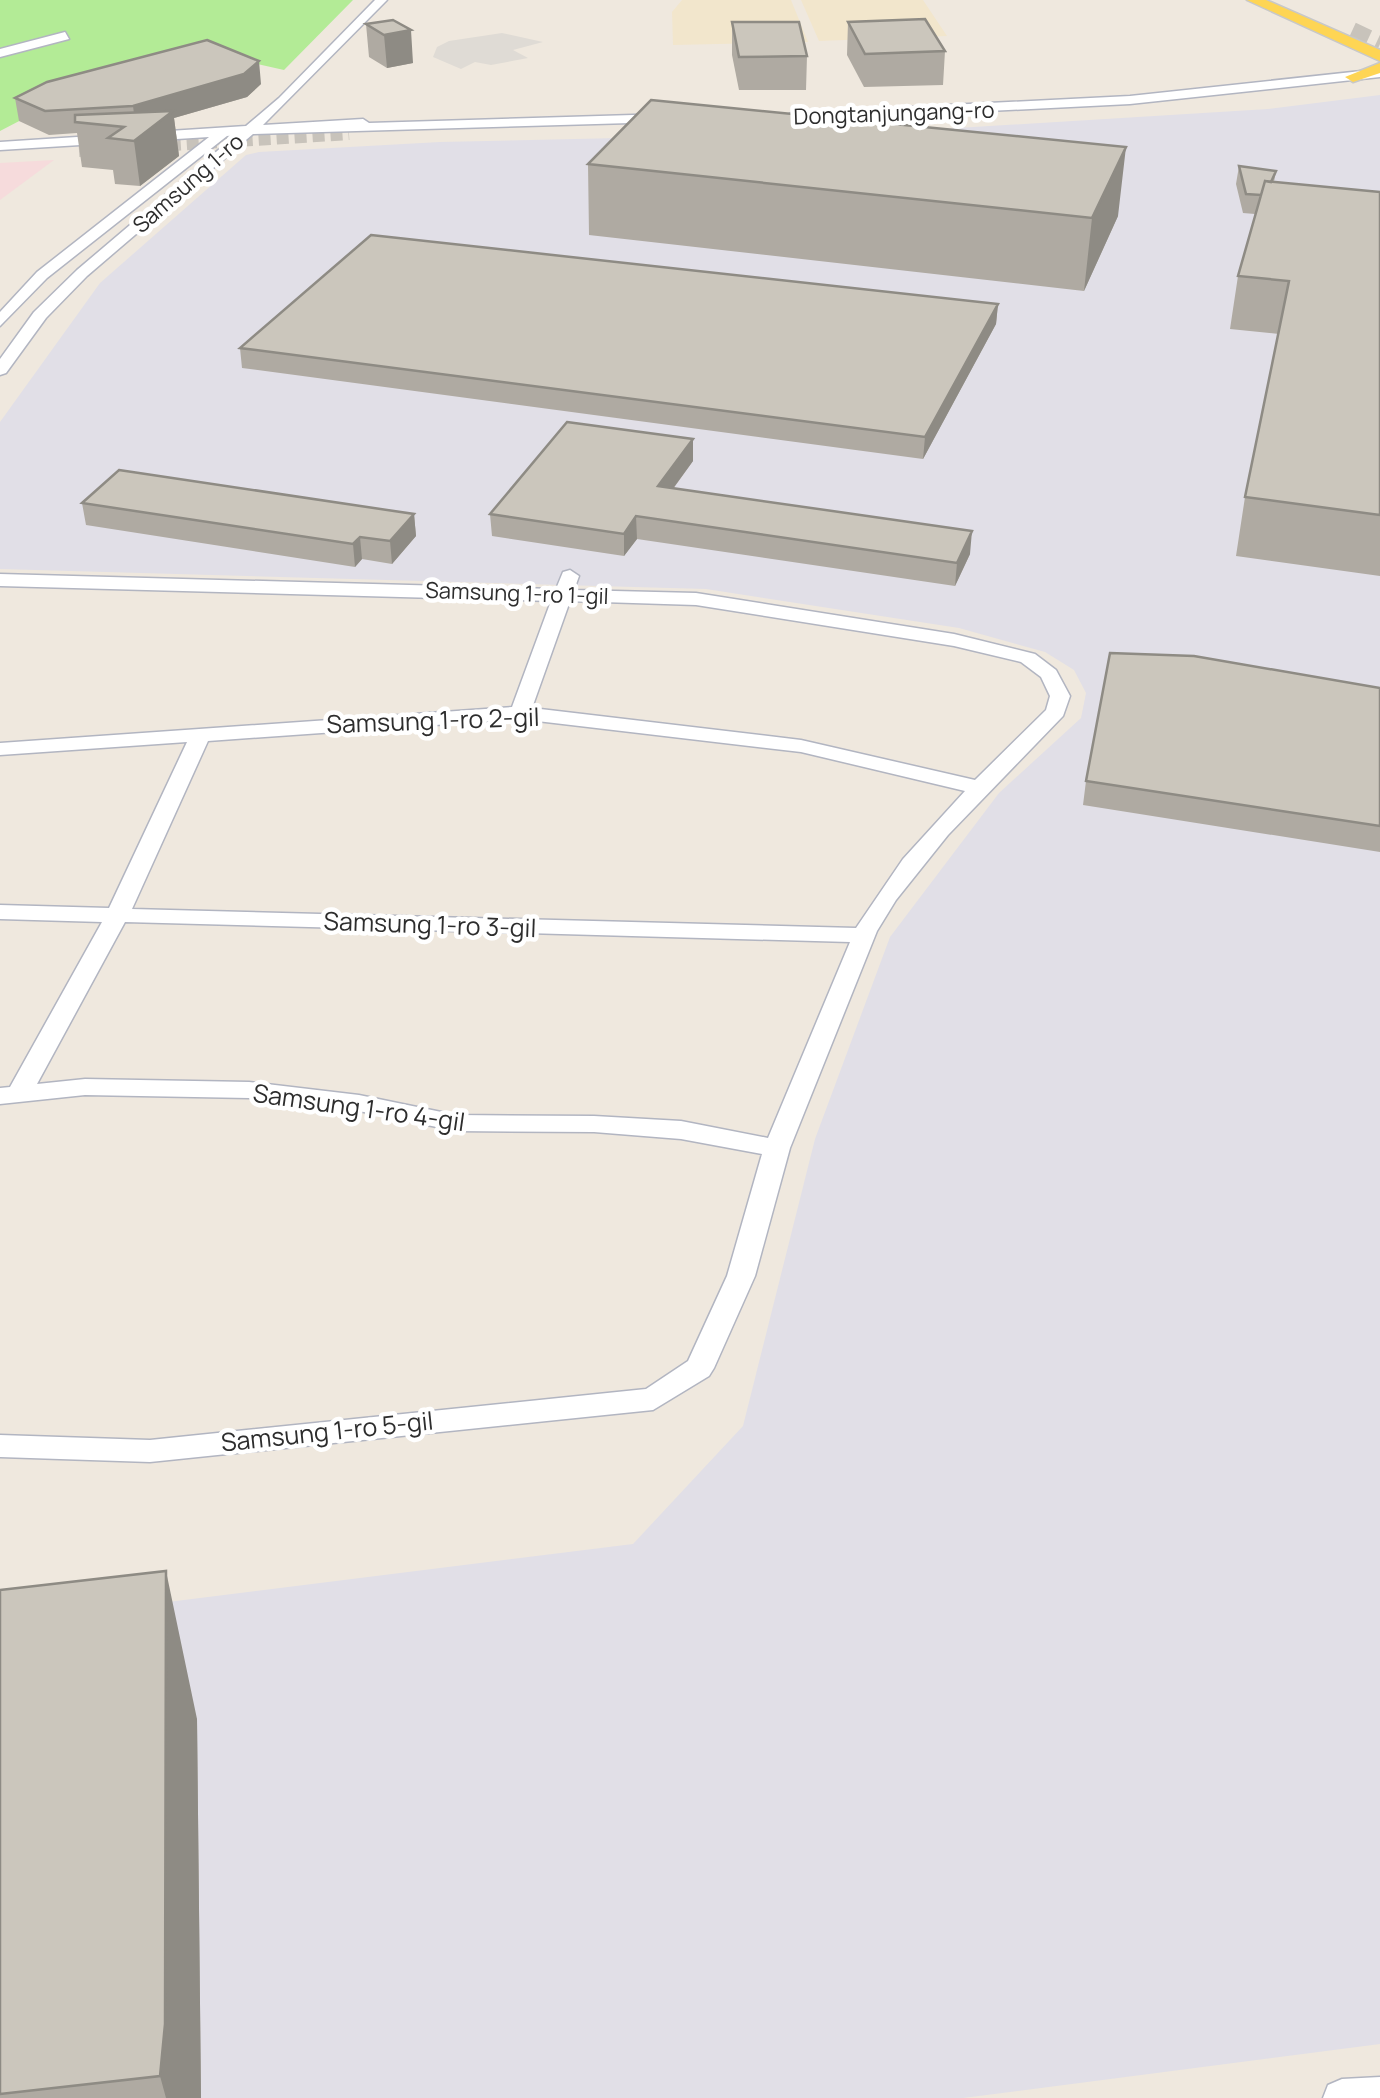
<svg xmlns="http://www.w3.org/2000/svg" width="1380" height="2098" font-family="Manrope,sans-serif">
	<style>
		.industrial { fill: #e1dfe7 }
		.education { fill: #f2e6cc }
		.medical { fill: #f6dbdc }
		.green { fill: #b3eb96 }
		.plaza { fill: #dfdbd5 }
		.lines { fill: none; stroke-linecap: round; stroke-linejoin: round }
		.minor-tunnel { stroke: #c8c3bb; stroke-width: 12; stroke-dasharray: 12 6; stroke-linecap: butt }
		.major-tunnel { stroke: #c8c3bb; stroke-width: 18; stroke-dasharray: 18 9; stroke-linecap: butt }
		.minor-casing { stroke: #b2b5c1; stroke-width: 3 }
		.major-casing { stroke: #c8c8c8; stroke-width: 3 }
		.minor { fill: #fff; fill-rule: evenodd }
		.major { fill: #fed554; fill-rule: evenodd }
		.wall { fill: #afaaa2 }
		.shaded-wall { fill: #8e8b84 }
		.building { fill: #cbc6bc; stroke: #8e8b84; stroke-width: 2.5 }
		.labels { text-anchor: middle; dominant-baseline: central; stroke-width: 9; stroke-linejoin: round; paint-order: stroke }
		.far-street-label { font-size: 22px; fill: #2d2d2d; stroke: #fff }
		.street-label { font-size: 25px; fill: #2d2d2d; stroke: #fff }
	</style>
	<rect width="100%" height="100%" fill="#efe8de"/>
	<path class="industrial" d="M1380,95V2044L963,2098H0V1623L633,1544L743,1426L815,1139L890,937L999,793L1081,718L1086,693L1074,670L1045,652L959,628L706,589L0,569V422L100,283L246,155L259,152L440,142L892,132L1268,109Z"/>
	<path class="education" d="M682,0H791L808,42L673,45L672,12Z
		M801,0H923L947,36L819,41Z"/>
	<path class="medical" d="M54,160L0,200V163Z"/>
	<path class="green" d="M0,0H353L284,70L231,58L50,105L0,131Z"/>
	<path class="plaza" d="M502,33L543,42L513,50L528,58L491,65L475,62L461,69L433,57L437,47L449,41Z"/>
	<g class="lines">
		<path class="minor-tunnel" d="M79,151L349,134"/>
		<path class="major-tunnel" d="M1352,31L1380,44"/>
		<g class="minor-casing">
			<path id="minor" d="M375,0H387L263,125L363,119L369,123L666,114L673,118L666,122L253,134L87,276L46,318L6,373L0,375V359L34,312L77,270L236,135L227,136L47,278L0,326V312L37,272L209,137L0,150V142L246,126L279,98Z
				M65,32L69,39L0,57V49Z
				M1380,69V77L1130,104L791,121L784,117L791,113L1130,96Z
				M570,570L579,576L574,590L696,593L954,634L1035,654L1056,670L1070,696L1063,716L948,835L896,900L877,931L790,1148L755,1276L714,1368L709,1376L653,1410L150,1462L0,1457V1435L150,1440L646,1389L688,1361L727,1276L762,1154L681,1139L594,1132L456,1131L359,1111L249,1098L85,1095L0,1104V1088L10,1087L102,922L0,919V905L109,908L187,742L0,755V743L512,707L551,601L0,586V574L556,589L563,572ZM570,601L696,605L954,646L1021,662L1041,677L1050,696L1046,710L975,780L801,740L532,708ZM520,719L801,752L965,791L903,859L856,928L132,909L208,741ZM125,922L850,942L768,1138L681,1121L594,1116L456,1115L359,1095L249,1082L85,1079L37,1084Z
				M1380,2077V2098H1323L1328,2085L1342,2079Z"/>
		</g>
		<g class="major-casing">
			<path id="major" d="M1247,0H1266L1380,50V61Z
				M1380,63V73L1353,82L1345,77Z"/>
		</g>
		<use href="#minor" class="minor"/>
		<use href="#major" class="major"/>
	</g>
	<path class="wall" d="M393,20L413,63L387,68L369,57L366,24Z
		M732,22L807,56L806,90H739L732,55Z
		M848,22L945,51L943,85L864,87L847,55Z
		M261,84L247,97L174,118L179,156L140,186L115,184L113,170L82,167L77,133L49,135L19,121L15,98Z
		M588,164L1118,216L1084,291L589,235Z
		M1239,166L1276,171L1274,182L1380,192V576L1236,556L1245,497L1279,334L1230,329L1238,276L1255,214L1243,213L1236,184Z
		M998,304L996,324L923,459L242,368L240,348Z
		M693,439V461L673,489L970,554L955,586L637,539L624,556L492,536L490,514Z
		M82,503L414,514L416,536L392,564L362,559L355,567L86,525Z
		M1380,688V852L1083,805L1086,781Z
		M0,1590L197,1719L201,2098H0Z"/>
	<path class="shaded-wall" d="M411,30L413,63L387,68L384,35Z
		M259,61L261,84L247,97L174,118L179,156L140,186L134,141L136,129L133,106Z
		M1126,147L1118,216L1084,291L1092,218Z
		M998,304L996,324L923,459L925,437Z
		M693,439V461L658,509V486Z
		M414,514L416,536L392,564L390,541Z
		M636,516L637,539L624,556V534Z
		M972,531L970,554L955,586L957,563Z
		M360,537L362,559L355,567L353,544Z
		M166,1571L197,1719L201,2098H166L160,2076Z"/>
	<path class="building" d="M925,19L945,51L865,54L848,22Z
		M393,20L411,30L384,35L366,24Z
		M732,22H799L807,56L739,57Z
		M207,40L259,61L244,74L133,106L45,111L15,98L47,82Z
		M651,100L1126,147L1092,218L588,164Z
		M173,111L134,141L108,138L124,127L75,122V115Z
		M1239,166L1276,171L1271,182L1265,181L1261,195L1246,194Z
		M1265,181L1380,192V515L1245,497L1289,281L1238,276Z
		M371,235L998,304L925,437L240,348Z
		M567,422L693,439L658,486L972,531L957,563L636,516L624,534L490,514Z
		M119,470L414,514L390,541L360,537L353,544L82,503Z
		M1110,653L1194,656L1380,688V826L1086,781Z
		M166,1571L165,2024L160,2076L0,2094V1590Z"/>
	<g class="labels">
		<g class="far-street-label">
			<text transform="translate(894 113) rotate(-2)">Dongtanjungang-ro</text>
			<text transform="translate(188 183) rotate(-41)">Samsung 1-ro</text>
			<text transform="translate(517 593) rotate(2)">Samsung 1-ro 1-gil</text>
		</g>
		<g class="street-label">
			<text transform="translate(433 720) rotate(-2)">Samsung 1-ro 2-gil</text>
			<text transform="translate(430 924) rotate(2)">Samsung 1-ro 3-gil</text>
			<text transform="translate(359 1107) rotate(8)">Samsung 1-ro 4-gil</text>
			<text transform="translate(327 1431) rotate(-6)">Samsung 1-ro 5-gil</text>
		</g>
	</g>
</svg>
